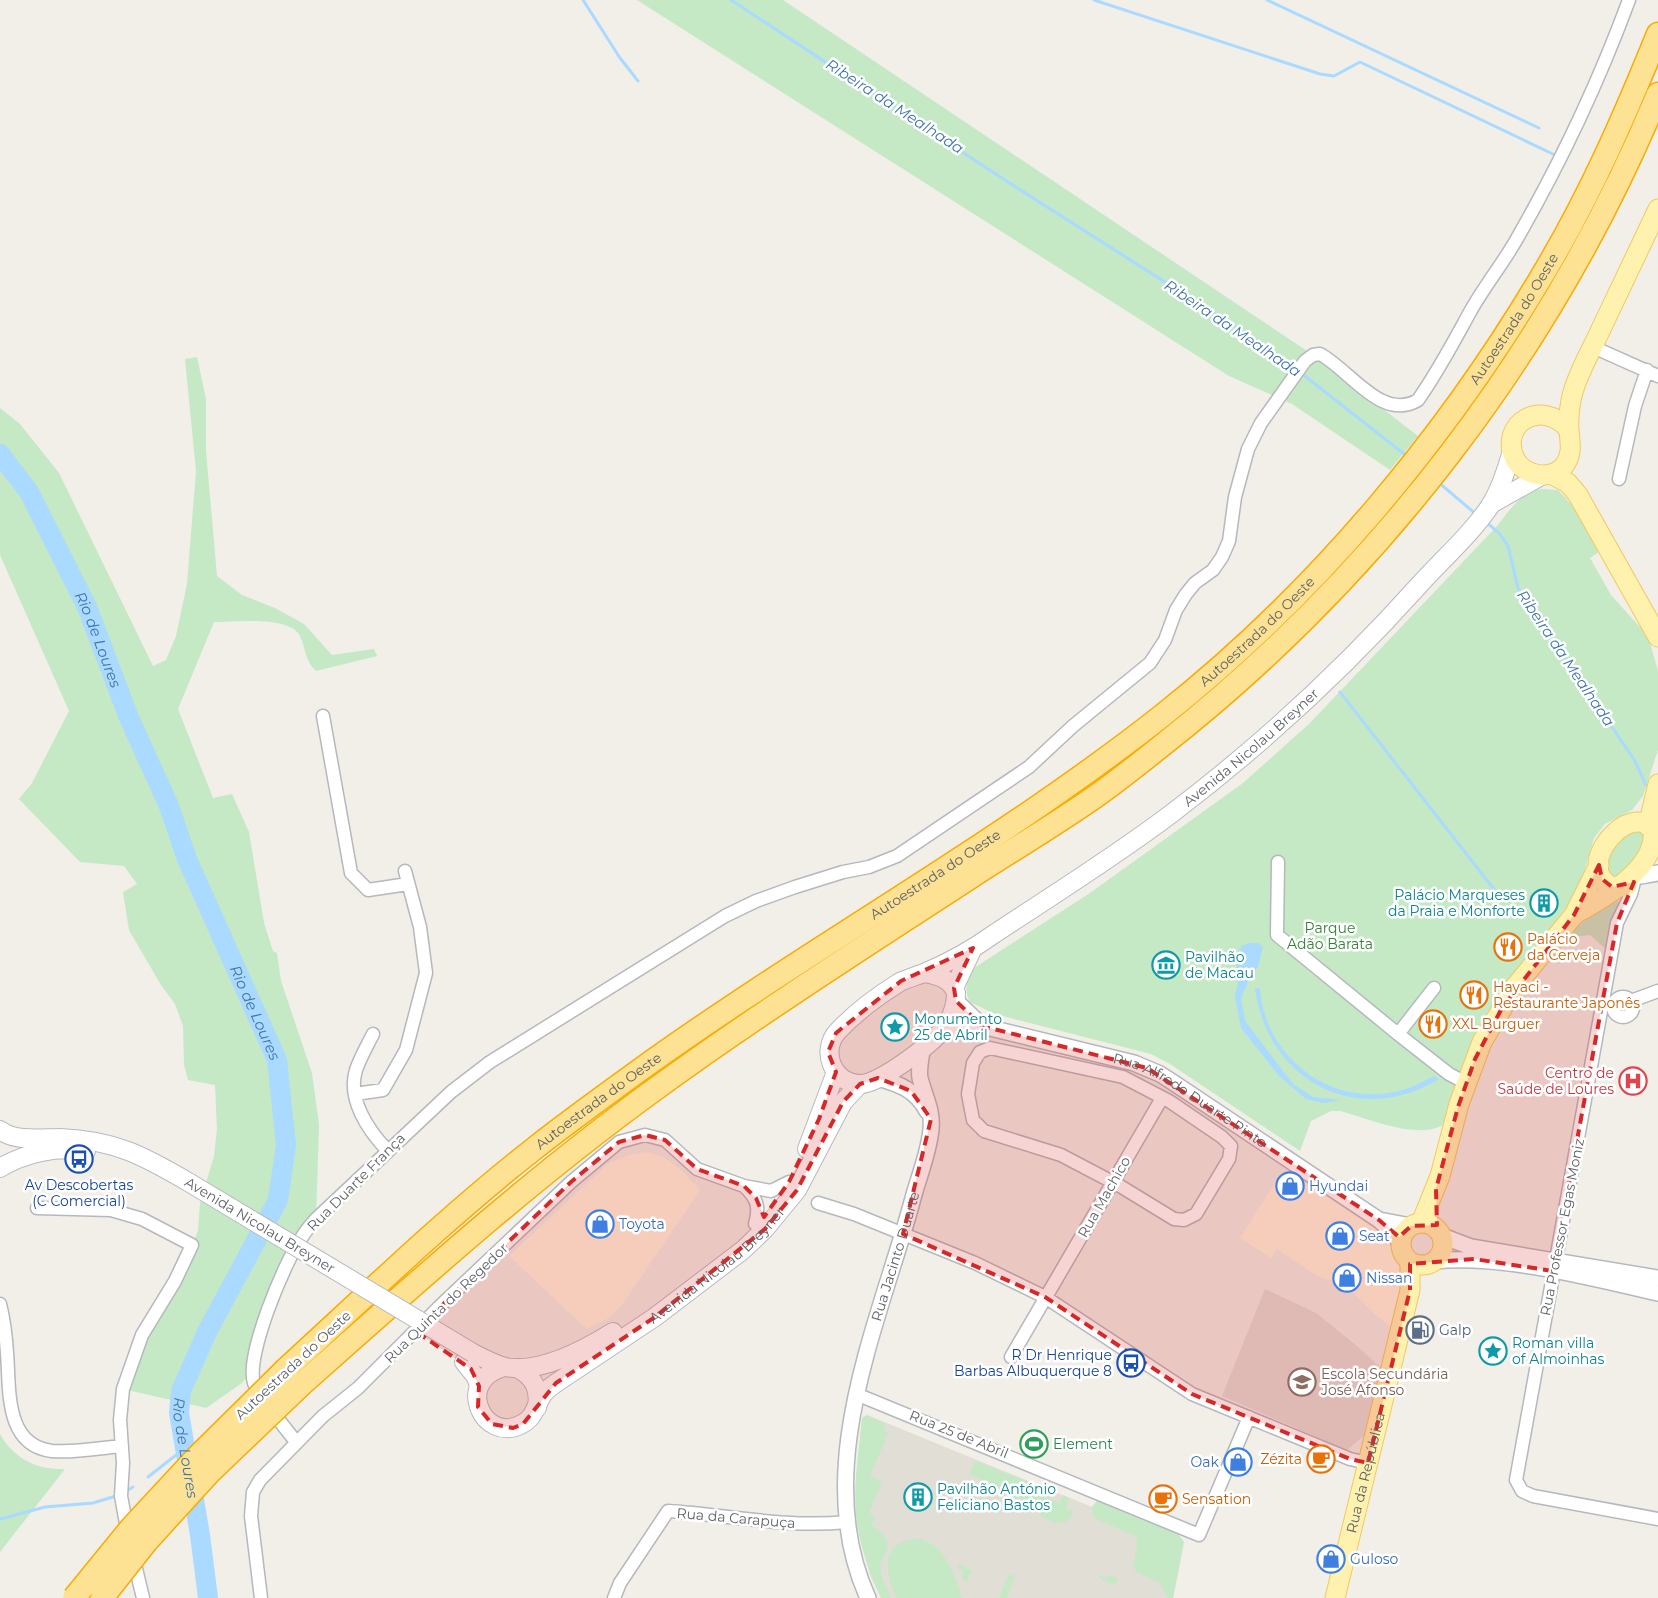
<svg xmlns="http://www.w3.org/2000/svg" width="1658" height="1598" font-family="Montserrat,sans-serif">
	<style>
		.commercial { fill: #fef7e0 }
		.education { fill: #e1ded6 }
		.green { fill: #c5e8c5 }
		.water { fill: #aadaff }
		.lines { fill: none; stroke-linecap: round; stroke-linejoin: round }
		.stream { stroke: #aadaff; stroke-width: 3 }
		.river { stroke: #aadaff; stroke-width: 20 }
		.minor-casing { stroke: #b5b8bc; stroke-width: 15 }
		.tertiary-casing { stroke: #b5b8bc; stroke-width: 18 }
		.secondary-casing { stroke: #b6babf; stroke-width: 20 }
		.primary-casing { stroke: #f2c960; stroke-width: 21 }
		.motorway-casing { stroke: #f9ab00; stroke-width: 25 }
		.minor { stroke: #fff; stroke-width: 12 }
		.tertiary { stroke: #fff; stroke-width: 15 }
		.secondary { stroke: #fff; stroke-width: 18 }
		.primary { stroke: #fff2af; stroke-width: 19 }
		.motorway { stroke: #fde293; stroke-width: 22 }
		.secondary-bridge-casing { stroke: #b6babf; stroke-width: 20; stroke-linecap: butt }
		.motorway-bridge-casing { stroke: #f9ab00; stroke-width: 25; stroke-linecap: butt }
		.secondary-bridge { stroke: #fff; stroke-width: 18 }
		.motorway-bridge { stroke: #fde293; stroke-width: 22 }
		.marked { fill: #d62828; fill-opacity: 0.2; stroke: #d62828; stroke-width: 4; stroke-dasharray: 10 6; stroke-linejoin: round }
		.labels { text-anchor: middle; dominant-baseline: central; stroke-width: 5; stroke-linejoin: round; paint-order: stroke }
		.street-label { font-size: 14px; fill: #5f6368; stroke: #fff }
		.culture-label { font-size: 14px; fill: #0d838f; stroke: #fff; text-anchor: start }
		.park-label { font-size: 14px; fill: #348238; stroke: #fff }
		.food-label { font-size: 14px; fill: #c56008; stroke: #fff; text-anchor: start }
		.health-label { font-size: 14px; fill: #be3a42; stroke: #fff; text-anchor: end }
		.transit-label { font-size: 14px; fill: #164399; stroke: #fff }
		.shop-label { font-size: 14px; fill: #366cbe; stroke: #fff; text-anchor: start }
		.service-label { font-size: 14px; fill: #4e5e75; stroke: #fff; text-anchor: start }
		.education-label { font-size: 14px; fill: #785e54; stroke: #fff; text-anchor: start }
		.leisure-label { font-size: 14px; fill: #27864d; stroke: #fff; text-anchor: start }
		.water-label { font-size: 15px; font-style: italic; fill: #4174aa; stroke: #fff }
	</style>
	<rect width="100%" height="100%" fill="#f1efe8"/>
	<path class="commercial" d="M648,1152L665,1158L683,1172L700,1190L622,1305L607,1319L587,1329L509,1256L609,1163L629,1155Z
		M1283,1170L1301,1180L1392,1240L1395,1257L1401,1269L1402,1280L1391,1327L1378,1317L1345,1285L1317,1276L1277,1249L1271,1258L1240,1238Z"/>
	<path class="education" d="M1265,1289L1316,1313L1357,1346L1381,1368L1365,1435L1347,1450L1222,1396Z
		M867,1415L1092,1507L1097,1501L1184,1542L1173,1598H881L870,1575L858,1528L856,1484L862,1418Z"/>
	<path class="green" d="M637,0H783L1313,355L1418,436L1390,470L1292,404L1229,376Z
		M197,357L206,399V451L217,576L242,595L275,608L304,624L332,655L374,649L377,656L316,671C305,661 306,649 300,636C290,615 234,622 214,622L178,709L213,798L232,794L249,832L264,923L273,951L277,953L281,981L312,1073L319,1125L316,1219L301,1238L251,1372L242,1383L206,1408L123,1389L142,1335L192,1245L198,1231L200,1203L214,1156L217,1129L215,1085L188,1080L184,1065L183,1026L175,1004L161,985L129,930L123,892L137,884L124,866L80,862L19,799L32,783L69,711L0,555V408L20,424L59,473L153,666L166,660L176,636L187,584L196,471L185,359Z
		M1541,489L1558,490L1572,505L1600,551L1590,558L1611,595L1648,636L1658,671V750L1643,796L1632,810L1605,824L1594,838L1579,890L1487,1013L1462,1066L1447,1122C1423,1143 1368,1118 1340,1111H1331L1311,1121L1300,1151L1170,1064L1151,1054L995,1014L970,1002C963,991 967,978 974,968L1090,893L1243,783L1309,724L1498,525C1510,509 1520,494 1541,489Z
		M1637,830L1646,835L1631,878L1611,877L1605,861L1615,841Z
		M1618,901L1621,904L1609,952L1590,935L1567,938L1592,913Z
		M867,1415L886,1424L883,1431L888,1433L870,1476L882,1481L869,1513L875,1516L872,1525C876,1530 883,1532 886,1539C890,1548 885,1554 882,1560C877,1572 887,1588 891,1598H881C871,1576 862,1553 858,1529C851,1493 859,1454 862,1418Z
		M0,1434C14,1459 37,1470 65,1469L0,1552Z
		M975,1461L1050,1490L1047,1497L1060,1503L1063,1495L1069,1498L1066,1508L1074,1511C1068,1527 1053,1525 1041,1516C1036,1511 1034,1504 1028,1500C1023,1498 1017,1498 1012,1498L1014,1492L969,1475Z
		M1097,1501L1177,1532L1184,1542L1173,1598H1168L1160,1583L1136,1572C1129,1559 1142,1549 1135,1536L1094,1518L1092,1507Z
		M918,1539C945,1543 954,1575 962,1598H896C885,1572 879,1542 918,1539Z
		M960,1564L972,1571L967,1582L962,1579L963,1570L957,1568Z
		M1009,1574L1015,1576L1007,1598H999Z
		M1096,1575L1103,1577L1115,1576L1118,1581L1115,1584L1108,1583Z"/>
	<path class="water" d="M1249,943H1258L1263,947L1258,967L1250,977L1241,999L1245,1021L1293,1084L1313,1097L1340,1100L1324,1103L1306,1099L1279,1076L1241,1028L1235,996L1239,979L1235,957L1242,946Z
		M1255,988L1260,989C1264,1050 1319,1099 1380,1094C1400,1093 1417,1085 1434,1076L1439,1079C1357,1129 1267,1080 1255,988Z"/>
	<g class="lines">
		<path class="stream" d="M583,0L620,58L638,81
			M731,0L1008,182L1256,340L1296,369
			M1094,0L1320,74L1334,76L1360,62L1557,156
			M1267,0L1539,128
			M1301,373L1408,457
			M1438,482L1477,515
			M1486,522L1499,533L1508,546L1518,588L1635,761L1646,785
			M1340,692L1500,897
			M148,1477L185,1448
			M125,1492L133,1487
			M0,1519L45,1507L93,1503L116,1496"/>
		<path class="river" id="s1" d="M0,454L29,492L87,607L129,718L169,806L187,859L277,1060L286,1145L278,1200L207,1332L181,1391L179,1413L200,1535L208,1598"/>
		<g class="minor-casing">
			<path id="minor" d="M1593,347L1658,376
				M1619,479L1635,406L1647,370
				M323,716L351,873L368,890L408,884
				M1278,862L1277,935L1398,1034
				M1634,882L1631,894L1617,923L1516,1480L1522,1491L1533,1496L1658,1519
				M1434,988L1398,1034L1449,1074L1466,1083
				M1613 1007a10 10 0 1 1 20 0a10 10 0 1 1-20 0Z
				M1631,1001L1658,991
				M373,1034C367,1046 360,1058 356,1070C347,1099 368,1130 387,1150
				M990,1048L1123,1077L1169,1101L1222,1137L1231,1146L1229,1159L1196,1214L1184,1220L1174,1219L1120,1186L1061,1155L984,1131L973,1120L968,1094L973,1063L980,1052Z
				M355,1094L383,1090L406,1050L426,973L420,927L405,871
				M744,1186C757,1198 760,1207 755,1224
				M818,1203L854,1214L975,1263L1045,1297L1192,1394L1350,1459L1368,1463
				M37,1208L111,1210L142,1219L192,1245L175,1281L142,1335L123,1389L120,1420L123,1463L121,1496L128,1534
				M0,1304C4,1320 6,1337 7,1353C10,1389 4,1445 52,1451C75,1453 99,1448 122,1446
				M1011,1357L1162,1098
				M856,1394L1199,1535L1249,1417
				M296,1442C287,1430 257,1394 254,1383C245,1356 285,1261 302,1237C306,1230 311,1225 316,1219L451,1092L490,1062L725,916L756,901L795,887L843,872L869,867L897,856L1029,767L1073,726L1150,663L1165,640L1176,610L1186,594L1195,583L1213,570L1222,557L1229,541L1235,497L1248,449L1261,423L1305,361L1313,355L1320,354C1350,370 1382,422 1418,400C1439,370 1453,343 1470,312C1485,285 1505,261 1519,235C1562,160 1599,81 1629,0
				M133,1556L143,1598
				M261,1598L251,1516L253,1492L260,1480L323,1416L358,1388L439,1307L571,1182L619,1142L645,1135L665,1140L697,1169L744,1186L771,1191L789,1182
				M614,1598L620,1583L668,1511C728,1515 786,1528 847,1522"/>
		</g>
		<g class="tertiary-casing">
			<g id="tertiary">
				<path d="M1641,876L1658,873"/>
				<path d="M956,1001L982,1026"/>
				<path id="s2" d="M940,1033L982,1026L1134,1063L1160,1074L1174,1083L1379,1220L1395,1234L1401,1246"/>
				<path d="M878,1078C899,1084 916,1090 927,1111"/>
				<path d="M1379,1220L1411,1226"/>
				<path d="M1442,1236L1471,1247L1658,1278"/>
				<path d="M1435,1261C1502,1254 1591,1278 1658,1293"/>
				<path id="s3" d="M868,1598C810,1471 878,1326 912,1202C918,1178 929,1153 931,1129C933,1110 924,1095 920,1078C918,1068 922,1057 922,1047"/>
			</g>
		</g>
		<g class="secondary-casing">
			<g id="secondary">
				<path d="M1491,504L1543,475"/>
				<path id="s4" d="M924,973C938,975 951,979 956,993C956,1007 951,1019 943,1029C932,1044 878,1085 860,1084C832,1083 820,1050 838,1031C855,1013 879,995 900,982C908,978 917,976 926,972C950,962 973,949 994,934C1053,895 1114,857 1171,814C1262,745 1345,668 1421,583C1444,558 1474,531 1492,503C1501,487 1507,469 1512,451"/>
				<path d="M954,988L973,948"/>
				<path d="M0,1130C15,1142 42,1138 60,1138C115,1140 144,1156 190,1183"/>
				<path d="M807,1149L836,1072"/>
				<path d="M0,1168C25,1153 57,1146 86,1151"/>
				<path d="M473,1353C483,1358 494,1364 505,1367C540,1374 584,1350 613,1332"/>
				<path d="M464,1362L476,1377L479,1386"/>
				<path id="s5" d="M504,1367C453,1381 484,1445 522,1424C535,1418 536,1403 544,1393C547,1389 552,1386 556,1383L655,1317L743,1250L765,1229L797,1190L843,1102L860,1084"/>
				<path d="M517,1368C534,1377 540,1389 537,1408"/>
			</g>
		</g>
		<g class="primary-casing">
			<g id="primary">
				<path d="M1569,430C1542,397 1498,424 1515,459C1524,476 1551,481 1564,466C1573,454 1570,443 1569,430C1568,419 1570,402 1573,392C1579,371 1592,349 1601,329C1620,289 1639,249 1658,209"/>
				<path d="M1551,474L1568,483L1578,495L1658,637"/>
				<path d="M1648,826L1658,784"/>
				<path d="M1575,914C1599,901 1658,869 1653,830C1631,799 1571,866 1612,887L1627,886"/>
				<circle cx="1422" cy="1244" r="21"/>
				<path d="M1421,1223L1440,1176L1459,1104L1482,1042L1515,987L1574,915L1599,865"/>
				<path id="s6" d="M1335,1598L1410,1290V1262"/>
			</g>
		</g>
		<g class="motorway-casing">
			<g id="motorway">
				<path id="s7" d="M286,1369C368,1294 448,1216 535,1148C568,1122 603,1097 637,1072C809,948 997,846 1163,715C1317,593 1450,434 1549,264C1592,191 1626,113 1658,34"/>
				<path d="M302,1384C417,1282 530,1180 654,1090C757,1015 865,946 971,877C1014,849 1058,823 1099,794C1120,779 1140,763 1160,747C1378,576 1552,350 1658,94"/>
			</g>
		</g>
		<use href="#minor" class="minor"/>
		<use href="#tertiary" class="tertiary"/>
		<use href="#secondary" class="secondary"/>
		<use href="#primary" class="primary"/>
		<use href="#motorway" class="motorway"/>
		<g class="secondary-bridge-casing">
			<path id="secondary-bridge" d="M190,1183L473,1353"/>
		</g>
		<g class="motorway-bridge-casing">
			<path id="motorway-bridge" d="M74,1598L131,1528L195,1459L286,1369
				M102,1598L147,1541L209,1473L302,1384"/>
		</g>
		<use href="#secondary-bridge" class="secondary-bridge"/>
		<use href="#motorway-bridge" class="motorway-bridge"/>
	</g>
	<path class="marked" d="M1599,865L1602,879L1612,887L1634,882L1617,923L1553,1271L1474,1259L1410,1264V1290L1368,1463L1350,1459L1192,1394L1045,1297L903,1234L931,1119L911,1091L878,1078L860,1084L843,1102L797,1190L765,1229L655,1317L556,1383L523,1424L513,1428L492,1424L478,1407L479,1386L471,1369L415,1331L571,1182L619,1142L645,1135L665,1140L697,1169L744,1186L756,1198L764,1217L789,1182L819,1119L836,1072L828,1052L836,1033L901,981L973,948L954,988L956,1001L982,1026L1147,1068L1379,1220L1399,1237L1411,1226L1437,1225L1436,1189L1458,1107L1475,1059L1502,1008L1574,915Z"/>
	<defs>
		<g id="building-ring" transform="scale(1.4375)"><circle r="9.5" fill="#fff" stroke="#0f9aa8" stroke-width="1.5"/><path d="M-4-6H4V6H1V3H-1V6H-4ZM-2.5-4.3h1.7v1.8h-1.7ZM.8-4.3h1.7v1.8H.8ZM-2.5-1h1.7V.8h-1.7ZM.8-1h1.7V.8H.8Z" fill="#0f9aa8"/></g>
		<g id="restaurant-ring" transform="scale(1.4375)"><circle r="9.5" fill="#fff" stroke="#e8710a" stroke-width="1.5"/><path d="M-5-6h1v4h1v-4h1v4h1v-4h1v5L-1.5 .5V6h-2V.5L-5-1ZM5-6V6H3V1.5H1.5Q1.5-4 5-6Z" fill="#e8710a"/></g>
		<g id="museum-ring" transform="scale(1.4375)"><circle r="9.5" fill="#fff" stroke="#0f9aa8" stroke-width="1.5"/><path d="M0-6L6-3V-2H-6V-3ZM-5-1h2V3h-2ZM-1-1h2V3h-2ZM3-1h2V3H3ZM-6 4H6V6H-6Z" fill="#0f9aa8"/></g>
		<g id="sight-ring" transform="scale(1.4375)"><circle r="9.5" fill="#fff" stroke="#0f9aa8" stroke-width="1.5"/><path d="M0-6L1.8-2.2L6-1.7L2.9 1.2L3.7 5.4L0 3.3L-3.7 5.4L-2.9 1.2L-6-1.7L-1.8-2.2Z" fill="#0f9aa8"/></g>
		<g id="hospital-ring" transform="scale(1.4375)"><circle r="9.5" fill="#fff" stroke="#e0444e" stroke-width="1.5"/><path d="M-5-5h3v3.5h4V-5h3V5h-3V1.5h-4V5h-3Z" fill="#e0444e"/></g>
		<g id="bus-ring" transform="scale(1.4375)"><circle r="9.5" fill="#fff" stroke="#1a4fb4" stroke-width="1.5"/><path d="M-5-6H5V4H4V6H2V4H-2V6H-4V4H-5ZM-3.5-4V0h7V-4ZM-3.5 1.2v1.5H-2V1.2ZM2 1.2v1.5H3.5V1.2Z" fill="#1a4fb4"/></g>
		<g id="shop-ring" transform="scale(1.4375)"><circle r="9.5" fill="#fff" stroke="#3f7fe0" stroke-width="1.5"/><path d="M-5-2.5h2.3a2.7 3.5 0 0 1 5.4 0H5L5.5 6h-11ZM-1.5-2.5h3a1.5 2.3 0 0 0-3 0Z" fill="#3f7fe0"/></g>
		<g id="fuel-ring" transform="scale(1.4375)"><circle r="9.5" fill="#fff" stroke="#5c6f8a" stroke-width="1.5"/><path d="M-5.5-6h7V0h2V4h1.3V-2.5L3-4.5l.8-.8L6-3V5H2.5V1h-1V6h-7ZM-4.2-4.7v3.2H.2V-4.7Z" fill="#5c6f8a"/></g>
		<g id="school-ring" transform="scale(1.4375)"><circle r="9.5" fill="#fff" stroke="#8d6e63" stroke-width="1.5"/><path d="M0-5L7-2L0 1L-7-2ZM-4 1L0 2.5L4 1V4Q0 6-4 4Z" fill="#8d6e63"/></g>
		<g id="stadium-ring" transform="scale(1.4375)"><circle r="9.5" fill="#fff" stroke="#2e9e5b" stroke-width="1.5"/><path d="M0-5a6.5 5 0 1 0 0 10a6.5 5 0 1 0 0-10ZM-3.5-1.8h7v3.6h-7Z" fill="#2e9e5b"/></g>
		<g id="cafe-ring" transform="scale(1.4375)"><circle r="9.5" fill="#fff" stroke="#e8710a" stroke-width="1.5"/><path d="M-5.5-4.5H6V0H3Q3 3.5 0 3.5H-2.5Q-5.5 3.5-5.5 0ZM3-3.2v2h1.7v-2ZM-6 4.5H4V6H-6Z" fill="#e8710a"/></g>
	</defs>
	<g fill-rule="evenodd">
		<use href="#building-ring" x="1544" y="903"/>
		<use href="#restaurant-ring" x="1508" y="947"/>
		<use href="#museum-ring" x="1166" y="965"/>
		<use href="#restaurant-ring" x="1474" y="995"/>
		<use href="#restaurant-ring" x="1433" y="1024"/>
		<use href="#sight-ring" x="895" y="1027"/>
		<use href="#hospital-ring" x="1633" y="1081"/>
		<use href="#bus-ring" x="79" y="1159"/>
		<use href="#shop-ring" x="1290" y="1186"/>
		<use href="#shop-ring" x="600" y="1224"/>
		<use href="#shop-ring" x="1340" y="1236"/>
		<use href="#shop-ring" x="1347" y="1278"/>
		<use href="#fuel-ring" x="1420" y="1330"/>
		<use href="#sight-ring" x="1493" y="1351"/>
		<use href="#bus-ring" x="1131" y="1363"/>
		<use href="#school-ring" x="1302" y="1382"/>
		<use href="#stadium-ring" x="1034" y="1444"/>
		<use href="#cafe-ring" x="1321" y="1459"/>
		<use href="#shop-ring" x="1238" y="1462"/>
		<use href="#building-ring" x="918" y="1497"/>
		<use href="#cafe-ring" x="1163" y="1499"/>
		<use href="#shop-ring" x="1331" y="1559"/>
	</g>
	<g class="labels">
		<g class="street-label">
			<text stroke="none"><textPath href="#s7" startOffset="1628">Autoestrada do Oeste</textPath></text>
			<text stroke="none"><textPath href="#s7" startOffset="1222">Autoestrada do Oeste</textPath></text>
			<text stroke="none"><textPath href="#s4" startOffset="755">Avenida Nicolau Breyner</textPath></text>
			<text stroke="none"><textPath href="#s7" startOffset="818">Autoestrada do Oeste</textPath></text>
			<text stroke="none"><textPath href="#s7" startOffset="412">Autoestrada do Oeste</textPath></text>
			<text stroke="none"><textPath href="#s2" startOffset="266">Rua Alfredo Duarte Pinto</textPath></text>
			<text transform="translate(356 1182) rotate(-45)">Rua Duarte França</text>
			<text transform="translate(1104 1197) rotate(-60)">Rua Machico</text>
			<text transform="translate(260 1225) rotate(31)">Avenida Nicolau Breyner</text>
			<text transform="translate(1562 1227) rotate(-79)">Rua Professor Egas Moniz</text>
			<text stroke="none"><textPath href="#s3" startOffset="351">Rua Jacinto Duarte</textPath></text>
			<text stroke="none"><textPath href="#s5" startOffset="361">Avenida Nicolau Breyner</textPath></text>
			<text transform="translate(446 1303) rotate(-44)">Rua Quinta do Regedor</text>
			<text transform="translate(293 1365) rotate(-43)">Autoestrada do Oeste</text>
			<text transform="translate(959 1434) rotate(22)">Rua 25 de Abril</text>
			<text stroke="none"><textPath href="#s6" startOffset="129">Rua da República</textPath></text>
			<text transform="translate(736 1518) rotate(5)">Rua da Carapuça</text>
		</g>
		<g class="culture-label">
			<text x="1525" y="895" text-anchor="end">Palácio Marqueses<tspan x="1525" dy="16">da Praia e Monforte</tspan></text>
			<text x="1185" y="957">Pavilhão<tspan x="1185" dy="16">de Macau</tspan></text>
			<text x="914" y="1019">Monumento<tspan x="914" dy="16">25 de Abril</tspan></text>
			<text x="1512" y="1343">Roman villa<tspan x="1512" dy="16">of Almoinhas</tspan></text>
			<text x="937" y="1489">Pavilhão António<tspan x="937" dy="16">Feliciano Bastos</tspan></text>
		</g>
		<g class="park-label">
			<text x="1330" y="928">Parque<tspan x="1330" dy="16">Adão Barata</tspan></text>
		</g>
		<g class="food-label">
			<text x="1527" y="939">Palácio<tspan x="1527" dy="16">da Cerveja</tspan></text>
			<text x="1493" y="987">Hayaci -<tspan x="1493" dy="16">Restaurante Japonês</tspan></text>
			<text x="1452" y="1024">XXL Burguer</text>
			<text x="1302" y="1459" text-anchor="end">Zézita</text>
			<text x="1182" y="1499">Sensation</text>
		</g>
		<g class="health-label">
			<text x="1614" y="1073">Centro de<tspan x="1614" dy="16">Saúde de Loures</tspan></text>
		</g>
		<g class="transit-label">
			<text x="79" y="1185">Av Descobertas<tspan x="79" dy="16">(C Comercial)</tspan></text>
			<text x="1112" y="1355" text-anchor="end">R Dr Henrique<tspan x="1112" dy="16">Barbas Albuquerque 8</tspan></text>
		</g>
		<g class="shop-label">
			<text x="1309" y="1186">Hyundai</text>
			<text x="619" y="1224">Toyota</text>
			<text x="1359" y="1236">Seat</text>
			<text x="1366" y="1278">Nissan</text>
			<text x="1219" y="1462" text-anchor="end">Oak</text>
			<text x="1350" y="1559">Guloso</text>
		</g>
		<g class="service-label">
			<text x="1439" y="1330">Galp</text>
		</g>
		<g class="education-label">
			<text x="1321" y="1374">Escola Secundária<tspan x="1321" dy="16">José Afonso</tspan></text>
		</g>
		<g class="leisure-label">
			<text x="1053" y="1444">Element</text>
		</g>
		<g class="water-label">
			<text transform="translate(895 106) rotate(33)">Ribeira da Mealhada</text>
			<text transform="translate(1233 328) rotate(34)">Ribeira da Mealhada</text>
			<text stroke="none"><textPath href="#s1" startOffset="211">Rio de Loures</textPath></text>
			<text transform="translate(1566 658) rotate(56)">Ribeira da Mealhada</text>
			<text stroke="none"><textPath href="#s1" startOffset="616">Rio de Loures</textPath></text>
			<text stroke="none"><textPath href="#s1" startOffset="1081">Rio de Loures</textPath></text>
		</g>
	</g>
</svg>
